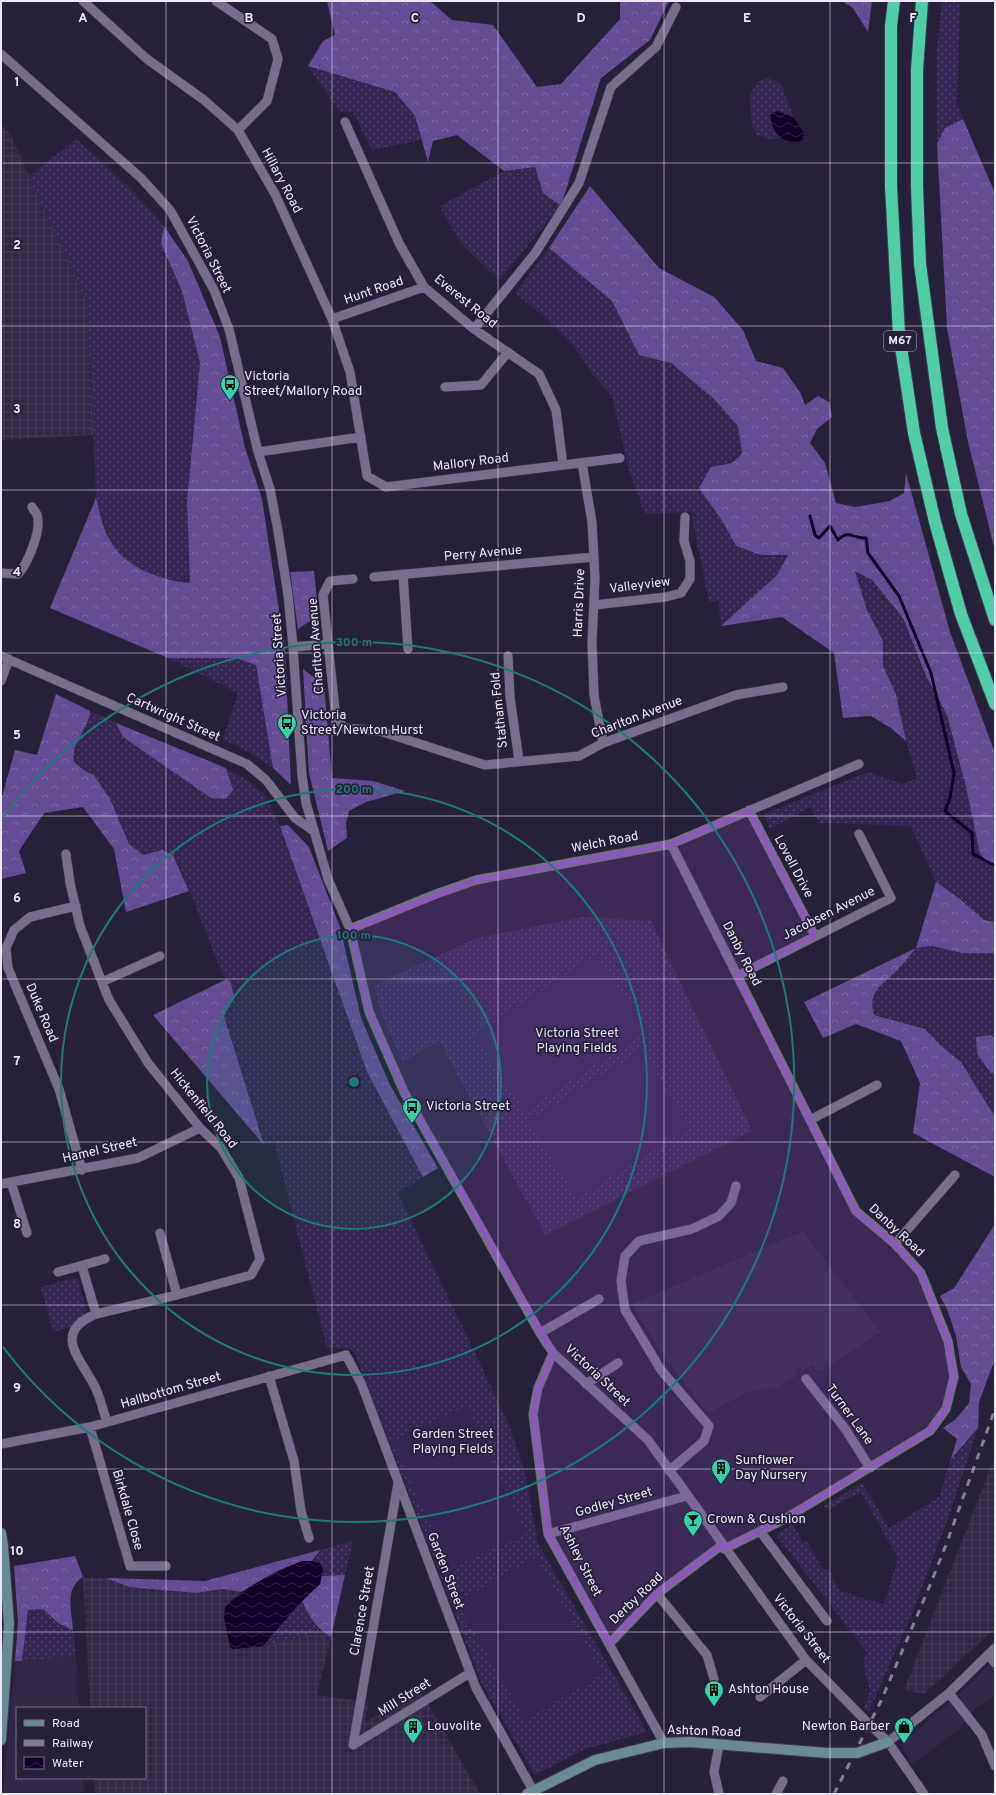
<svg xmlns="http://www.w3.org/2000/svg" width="996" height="1795" font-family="Overpass,sans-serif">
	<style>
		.built { fill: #312746 }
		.industrial { fill: url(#industrial-grid) }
		.grass { fill: url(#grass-dots) }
		.forest { fill: url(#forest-crowns) }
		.pitch { fill: #342651 }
		.water { fill: url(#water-waves) }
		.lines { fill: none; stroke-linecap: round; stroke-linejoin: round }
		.stream { stroke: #10002a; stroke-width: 3 }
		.street-casing { stroke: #403a4f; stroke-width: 10 }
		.secondary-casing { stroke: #403a4f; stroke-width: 12 }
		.highway-casing { stroke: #403a4f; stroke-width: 14 }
		.street { stroke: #766e8c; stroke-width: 9 }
		.secondary { stroke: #6a8a94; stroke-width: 10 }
		.highway { stroke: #4ecda7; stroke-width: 12 }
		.rail { stroke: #857f95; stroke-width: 3; stroke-dasharray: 7 7; stroke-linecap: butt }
		.street-bridge-casing { stroke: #403a4f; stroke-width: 10; stroke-linecap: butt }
		.secondary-bridge-casing { stroke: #403a4f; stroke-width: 12; stroke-linecap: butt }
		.street-bridge { stroke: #766e8c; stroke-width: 9 }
		.secondary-bridge { stroke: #6a8a94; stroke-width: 10 }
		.marked { fill: #9252cb; fill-opacity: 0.2; stroke: #9252cb; stroke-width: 3; stroke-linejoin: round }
		.grid { fill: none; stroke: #ece8f9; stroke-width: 1; stroke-opacity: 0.55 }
		.ring { fill: none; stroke: #1a7c75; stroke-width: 2 }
		.labels { text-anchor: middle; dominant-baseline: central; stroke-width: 3.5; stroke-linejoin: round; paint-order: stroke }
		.shield { fill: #272039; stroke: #b1acbf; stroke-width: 1 }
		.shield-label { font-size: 12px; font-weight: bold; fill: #ece8f9 }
		.street-label { font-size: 13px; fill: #ece8f9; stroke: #272039 }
		.poi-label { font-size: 13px; fill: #ece8f9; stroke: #272039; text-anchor: start }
		.park-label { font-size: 13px; fill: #e5e0f5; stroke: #272039 }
		.grid-label { font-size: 13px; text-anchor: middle; font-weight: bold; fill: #ece8f9; stroke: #272039; stroke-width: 3.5; stroke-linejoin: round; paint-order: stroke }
		.centre { fill: #1a7c75; stroke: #272039; stroke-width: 2 }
		.ring-label { font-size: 12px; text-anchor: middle; font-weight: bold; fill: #1a7c75; stroke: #272039; stroke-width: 3.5; stroke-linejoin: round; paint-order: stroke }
	</style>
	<defs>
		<pattern id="industrial-grid" width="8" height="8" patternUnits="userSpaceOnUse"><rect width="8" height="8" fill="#312746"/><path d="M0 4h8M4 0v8" fill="none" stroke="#453c58"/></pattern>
		<pattern id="grass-dots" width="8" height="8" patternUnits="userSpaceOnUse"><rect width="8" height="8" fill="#342651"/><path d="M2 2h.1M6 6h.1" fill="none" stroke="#52466b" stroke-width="1.8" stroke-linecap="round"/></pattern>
		<pattern id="forest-crowns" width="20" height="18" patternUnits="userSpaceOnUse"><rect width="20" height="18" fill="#644c94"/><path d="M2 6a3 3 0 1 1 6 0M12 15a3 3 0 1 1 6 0" fill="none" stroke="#7a66a4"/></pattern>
		<pattern id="water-waves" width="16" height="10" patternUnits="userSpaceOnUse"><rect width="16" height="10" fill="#10002a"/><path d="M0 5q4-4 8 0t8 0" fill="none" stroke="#33254a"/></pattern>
	</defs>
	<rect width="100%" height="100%" fill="#272039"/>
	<path class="built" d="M804,1231L809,1240L881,1332L818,1372L813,1365L803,1370L797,1366L794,1378L776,1388L771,1387L750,1391L708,1413L660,1351L632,1304Z
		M76,1656L79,1708H17V1778H83L84,1794H3L15,1661Z
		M995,1659V1696L973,1710L959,1730L912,1764L901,1745L962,1691Z"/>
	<path class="industrial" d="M1,124L10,134L88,304L93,435L1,440Z
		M995,1456V1628L924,1694L904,1690Z
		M83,1577L106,1578L129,1587L196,1593L223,1589L241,1592L225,1607L224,1617L230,1647L233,1649L263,1646L320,1632L331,1637L317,1695L369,1702L365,1722L421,1691L480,1794H95L94,1778H145V1708H90Z"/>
	<path class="grass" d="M942,1H960L957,104L963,119L945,128L937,144V51Z
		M308,66L395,92L415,116L421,140L372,150L353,112H340Z
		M768,78L781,84L794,118L787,114L773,127L779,137L774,140L757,135L751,122L750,95L758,81Z
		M76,139L129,187L164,226L161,245L182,291L200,363L187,501L190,583L154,576L124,559L110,542L96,498L88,304L29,176Z
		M535,167L543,193L561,206L499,280L461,244L440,206L504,171Z
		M549,248L612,301L639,355L671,363L714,399L738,426L742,454L732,463L711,467L723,522L736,546L761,555L788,554L777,575L721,626L718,601L709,602L691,512L645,514L628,467L612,396L593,375L573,345L547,319L515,293Z
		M855,571L872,580L903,618L927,678L947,715L966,787L980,854L995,870V922L984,920L960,899L936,882L911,826L820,823L810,807L770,829L764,814L868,772L902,784L917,778L906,741L896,694L883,666V641L867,610Z
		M168,658H236L256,665L273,768L249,752L223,739L238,693Z
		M90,711L116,723L123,737L233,790L226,768L245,779L265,795L280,826L367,1072L423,1177L398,1193L508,1422L525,1473L538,1544L647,1732L585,1749L535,1775L482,1684L356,1356L352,1350L345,1348H327L274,1141L264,1145L224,1016L234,997L231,983L223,975L183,874L173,855L162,850L143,855L129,844L110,799L94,775L85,771L74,762C70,744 89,729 90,711Z
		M582,917L651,921L752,1131L545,1235L439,1041L403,1062L380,1011L374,985L477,938Z
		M932,946L962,953H992L995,955V1038L991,1035L976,1037L991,1073L995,1074V1117L961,1062L941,1046L925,1029L874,1015C868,989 885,984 900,967C906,961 911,954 916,948Z
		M74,1278L78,1279L86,1312L70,1327L53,1332L41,1287Z
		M978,1428L949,1516L911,1616L869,1711L864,1708L870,1691L863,1662L867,1652L776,1535L793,1524L803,1543L807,1541L824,1571L829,1569L838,1590L881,1604L885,1602L898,1558L861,1492L827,1510L824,1506L862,1483L889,1528L939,1497L951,1459Z
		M353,1541L345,1575L322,1576L323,1569L312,1561L320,1550Z
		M302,1601L308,1614L320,1632L263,1646Z
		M43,1609L58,1623L73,1630L76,1656L22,1661L27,1610Z"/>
	<path class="forest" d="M327,1H430L452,20L493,25L537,87L561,84L620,19V1H669L650,40L601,78L561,206L543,193L535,167L504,171L457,135L433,141L428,162L415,116L395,92L308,66L323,41L335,35Z
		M842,1H872L868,32L853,8Z
		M963,119L995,193V551L968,442L947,328L937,144L945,128Z
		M590,186L659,268L714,297L743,330L756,361L783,368L800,392L805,405L818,396L829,402L832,417L817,429L810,443L825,463L836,503L855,507L890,501L904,493L906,473L950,632L995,753V870L980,854L966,787L947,715L927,678L903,618L872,580L855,571L867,610L883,641V666L896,694L906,741L891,728L871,716L843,718L834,653L782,617L721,626L777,575L788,555H761L736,546L723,522L699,488L711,467L732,463L742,454L738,426L714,399L671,363L639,355L612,301L549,248Z
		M164,226L188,261L220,337L245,448L262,499L285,650L291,785L273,768L256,665L236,658H168L50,608L96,498C100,512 103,530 111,542C127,569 161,580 190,583L187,501L200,363L182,291L161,244Z
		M314,571L318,610L310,621L298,629L290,572Z
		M303,669L324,685L332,778L373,781L405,791L366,802L349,811L346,823L347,838L328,851L309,773Z
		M56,694L90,711C89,729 70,744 74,762L85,771L94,775L110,799L129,844L143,855L162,850L173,855L189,891L126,912L114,849L83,807L44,813L19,851L26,873L1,879V800L15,750L37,755Z
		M116,723L226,768L233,790L226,799L211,798L123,737Z
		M288,825L309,847L340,927L361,1018L390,1085L438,1168L423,1177L367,1072L280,826Z
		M936,882L960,899L984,920L995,922V955L992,953H962L932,946L916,948C911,954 906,961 900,967C885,984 867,989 874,1015L925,1029L941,1046L961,1062L995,1117V1177L913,1133L920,1083L901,1041L856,1024L823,1038L804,1002L916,948Z
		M227,979L231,983L234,997L224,1016L264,1145L153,1015Z
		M991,1035L995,1038V1074L991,1073L977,1054L976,1037Z
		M995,1224V1359L979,1402L978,1428L951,1459L957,1439L943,1428L956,1419L969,1403L971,1384L961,1367L956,1336L947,1309L940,1296L954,1288Z
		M320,1550L312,1561H302L279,1570L241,1592L223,1589L196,1593L129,1587L106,1578L205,1581Z
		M75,1556L83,1577C64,1588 72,1612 73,1630L58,1623L43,1609L28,1610L22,1661H15L18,1622L14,1566Z
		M345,1575L331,1637C316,1629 309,1616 302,1601L320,1584L322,1576Z"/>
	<path class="pitch" d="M596,954L647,1030L525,1111L474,1035Z
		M642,1050L690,1127L577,1198L528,1121Z
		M467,1406L526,1534L450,1569L392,1441Z
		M536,1557L603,1674L525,1720L457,1602Z"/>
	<path class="water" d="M778,111L794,118L804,133L803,140C792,145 777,139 773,127C771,123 771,118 770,114Z
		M302,1561H312L320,1563L323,1569L320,1584L296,1607L263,1646L233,1649L230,1647L224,1617L225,1607C248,1585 273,1573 302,1561Z"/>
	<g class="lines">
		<path class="stream" d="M810,516L815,535L819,538L830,526L838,540C849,529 853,539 866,538L868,553L899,596L931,673L954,773L950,798L945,811L972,833L973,854L995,866"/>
		<g class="street-casing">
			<path id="street" d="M83,1L147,59L204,100L238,130L275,194L332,319L350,372L367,476L386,487L620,458
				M216,1L272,39L278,59L267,101L238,130
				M1,54L141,178L170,210L214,290L229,329L258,452L270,489L278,531L288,595L293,647L302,776L306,803L328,879L350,929L369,1012L404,1092L540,1333L553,1353L648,1440L806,1660L863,1718
				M345,122L399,243L424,287L474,329L539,374L556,410L563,465
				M332,319L424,287
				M474,329L536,252L579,183L611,87L656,47L676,7
				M445,387L481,385L508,352
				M258,452L361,437
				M582,463L592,522L595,578L592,643L594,695L603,743
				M1,573L18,574C28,564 42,529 37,515C36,512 33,509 32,507
				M403,574L408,649
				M374,577L594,557
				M353,579L330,581L323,595L336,719L345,728L380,731L485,765L579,756L603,743L736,695L783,687
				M594,605L666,597L681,593L690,579V561L684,541L685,517
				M293,647L328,644
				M1,656L247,764L266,780L295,818L314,831
				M508,656L510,697L519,761
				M1,681L9,659
				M749,810L815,936
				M671,844L856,1211L895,1244L921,1273L948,1341L954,1377L946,1409L930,1431L783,1520L724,1549
				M66,854L70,883L80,926L109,1000L148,1063L200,1128L221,1148L239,1178L260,1259L251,1275L177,1295L96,1314C49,1333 84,1362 96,1389C101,1400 103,1411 107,1422
				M76,906L30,917L14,930L6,948L8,968L59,1089L82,1170
				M350,929L436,894L476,880L671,844L859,764
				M737,976L891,898L859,834
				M102,982L160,956
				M810,1120L877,1085
				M11,1182L27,1233
				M1,1184L138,1158L200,1128
				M160,1233L177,1295
				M895,1244L955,1175
				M82,1266L96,1314
				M58,1272L105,1259
				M540,1333L599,1299
				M553,1353L538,1388L533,1414L548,1534L664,1743
				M269,1376L294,1461L301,1511L309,1538
				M806,1379L846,1430L870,1468
				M586,1384L618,1363
				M90,1427L130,1566H166
				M1,1444L90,1427L346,1355L361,1383L476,1688L535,1794
				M669,1471L704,1441L709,1426L661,1370L625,1310L621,1281L625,1256L639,1241L692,1229L719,1216L731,1203L736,1186
				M760,1531L827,1621
				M548,1534L687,1496
				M657,1594L707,1655L714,1679
				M609,1644L657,1594L722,1545
				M988,1655L995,1663
				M949,1693L982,1735L995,1766
				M760,1697L806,1660
				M353,1745L398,1483
				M353,1745L470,1673
				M719,1745L714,1772L719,1794
				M776,1794L783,1781
				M924,1794L888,1742L949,1693L995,1648"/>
		</g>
		<g class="secondary-casing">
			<path id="secondary" d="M1,1533L3,1545L9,1624L1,1740
				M527,1794L595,1760L664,1743L690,1742L827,1753"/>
		</g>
		<g class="highway-casing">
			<path id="highway" d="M894,1L891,26V187L899,334L914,433L935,522L961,614L995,704
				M922,1L917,70V187L920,264L942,428L961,514L995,620"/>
		</g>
		<use href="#street" class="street"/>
		<use href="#secondary" class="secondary"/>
		<use href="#highway" class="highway"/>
		<path class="rail" d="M834,1794L881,1701L928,1590L946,1545L995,1409"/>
		<g class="street-bridge-casing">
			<path id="street-bridge" d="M863,1718L888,1742"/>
		</g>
		<g class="secondary-bridge-casing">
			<path id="secondary-bridge" d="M827,1753H857L888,1742"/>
		</g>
		<use href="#street-bridge" class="street-bridge"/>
		<use href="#secondary-bridge" class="secondary-bridge"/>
	</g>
	<path class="marked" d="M749,810L815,936L737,976L856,1211L895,1244L921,1273L948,1341L954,1377L946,1409L930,1431L783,1520L724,1549L722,1545L657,1594L609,1644L548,1534L533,1414L538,1388L553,1353L404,1092L369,1012L350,929L476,880L671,844Z"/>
	<path class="grid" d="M166,1V1794M332,1V1794M498,1V1794M664,1V1794M830,1V1794M1,163H995M1,326H995M1,490H995M1,653H995M1,816H995M1,979H995M1,1142H995M1,1305H995M1,1469H995M1,1632H995"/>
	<circle cx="354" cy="1082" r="147" fill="#1a7c75" fill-opacity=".12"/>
	<g class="ring">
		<circle cx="354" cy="1082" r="147"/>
		<circle cx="354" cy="1082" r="293"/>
		<path d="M3 817A440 440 0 1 1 3 1347"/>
	</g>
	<defs>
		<g id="bus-pin" transform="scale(1)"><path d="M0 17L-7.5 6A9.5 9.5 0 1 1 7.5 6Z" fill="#31d4a9" stroke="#272039"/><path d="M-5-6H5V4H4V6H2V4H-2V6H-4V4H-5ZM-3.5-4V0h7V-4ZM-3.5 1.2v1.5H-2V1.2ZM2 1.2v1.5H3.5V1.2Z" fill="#111"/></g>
		<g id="building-pin" transform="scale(1)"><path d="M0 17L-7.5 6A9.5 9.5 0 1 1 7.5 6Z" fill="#31d4a9" stroke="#272039"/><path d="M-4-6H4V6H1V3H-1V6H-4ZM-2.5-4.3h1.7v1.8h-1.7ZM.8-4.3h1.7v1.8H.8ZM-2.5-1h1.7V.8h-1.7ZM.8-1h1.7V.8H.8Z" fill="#111"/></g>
		<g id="bar-pin" transform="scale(1)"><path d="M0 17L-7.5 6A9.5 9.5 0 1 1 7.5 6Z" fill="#31d4a9" stroke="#272039"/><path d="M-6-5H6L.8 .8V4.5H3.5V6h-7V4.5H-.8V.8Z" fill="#111"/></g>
		<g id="shop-pin" transform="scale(1)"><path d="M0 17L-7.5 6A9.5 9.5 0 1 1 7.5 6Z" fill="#31d4a9" stroke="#272039"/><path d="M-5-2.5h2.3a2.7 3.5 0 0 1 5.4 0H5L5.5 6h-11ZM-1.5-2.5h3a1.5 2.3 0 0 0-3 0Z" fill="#111"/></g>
	</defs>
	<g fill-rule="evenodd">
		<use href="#bus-pin" x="230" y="384"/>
		<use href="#bus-pin" x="287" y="723"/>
		<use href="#bus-pin" x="412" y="1107"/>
		<use href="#building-pin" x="721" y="1468"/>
		<use href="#bar-pin" x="693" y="1520"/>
		<use href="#building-pin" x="714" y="1690"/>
		<use href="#building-pin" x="413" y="1727"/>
		<use href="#shop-pin" x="904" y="1727"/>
	</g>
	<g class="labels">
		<rect class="shield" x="884" y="331" width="32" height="20" rx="3"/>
		<g class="shield-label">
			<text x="900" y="341">M67</text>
		</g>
		<g class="street-label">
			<text transform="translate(281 181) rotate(62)">Hillary Road</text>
			<text transform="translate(208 255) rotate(63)">Victoria Street</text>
			<text transform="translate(374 291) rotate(-19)">Hunt Road</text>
			<text transform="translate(465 302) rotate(39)">Everest Road</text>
			<text transform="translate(471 463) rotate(-7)">Mallory Road</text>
			<text transform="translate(483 554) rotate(-5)">Perry Avenue</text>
			<text transform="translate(640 586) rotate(-7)">Valleyview</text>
			<text transform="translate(580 603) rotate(-88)">Harris Drive</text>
			<text transform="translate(317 646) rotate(-94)">Charlton Avenue</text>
			<text transform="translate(280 655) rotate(-94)">Victoria Street</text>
			<text transform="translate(500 710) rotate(-96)">Statham Fold</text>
			<text transform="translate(173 718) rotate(24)">Cartwright Street</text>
			<text transform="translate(637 718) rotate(-21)">Charlton Avenue</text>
			<text transform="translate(605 843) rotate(-11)">Welch Road</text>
			<text transform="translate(793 867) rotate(62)">Lovell Drive</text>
			<text transform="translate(829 914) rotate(-27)">Jacobsen Avenue</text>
			<text transform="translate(741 954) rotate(63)">Danby Road</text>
			<text transform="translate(41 1013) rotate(67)">Duke Road</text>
			<text transform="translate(203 1109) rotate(51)">Hickenfield Road</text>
			<text transform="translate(100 1151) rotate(-13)">Hamel Street</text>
			<text transform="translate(896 1231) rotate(43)">Danby Road</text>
			<text transform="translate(597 1376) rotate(43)">Victoria Street</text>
			<text transform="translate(171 1391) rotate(-16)">Hallbottom Street</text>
			<text transform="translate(849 1415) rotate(54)">Turner Lane</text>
			<text transform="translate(614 1503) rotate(-16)">Godley Street</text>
			<text transform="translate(127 1510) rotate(74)">Birkdale Close</text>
			<text transform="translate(580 1561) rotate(63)">Ashley Street</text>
			<text transform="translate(445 1571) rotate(69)">Garden Street</text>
			<text transform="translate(637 1599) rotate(-44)">Derby Road</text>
			<text transform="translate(363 1611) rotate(-80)">Clarence Street</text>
			<text transform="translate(801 1629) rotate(52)">Victoria Street</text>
			<text transform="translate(405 1698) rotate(-32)">Mill Street</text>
			<text transform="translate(704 1732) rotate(2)">Ashton Road</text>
		</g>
		<g class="poi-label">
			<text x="244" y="377">Victoria<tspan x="244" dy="15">Street/Mallory Road</tspan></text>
			<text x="301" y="716">Victoria<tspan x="301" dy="15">Street/Newton Hurst</tspan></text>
			<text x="426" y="1107">Victoria Street</text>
			<text x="735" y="1461">Sunflower<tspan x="735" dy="15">Day Nursery</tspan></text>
			<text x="707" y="1520">Crown &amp; Cushion</text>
			<text x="728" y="1690">Ashton House</text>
			<text x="427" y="1727">Louvolite</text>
			<text x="890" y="1727" text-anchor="end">Newton Barber</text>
		</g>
		<g class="park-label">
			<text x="577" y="1034">Victoria Street<tspan x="577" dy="15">Playing Fields</tspan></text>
			<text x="453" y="1435">Garden Street<tspan x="453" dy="15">Playing Fields</tspan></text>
		</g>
	</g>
	<g class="grid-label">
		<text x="83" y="22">A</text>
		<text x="249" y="22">B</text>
		<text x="415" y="22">C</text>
		<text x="581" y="22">D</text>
		<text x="747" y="22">E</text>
		<text x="913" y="22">F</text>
		<text x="17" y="86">1</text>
		<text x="17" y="249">2</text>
		<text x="17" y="413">3</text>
		<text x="17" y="576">4</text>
		<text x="17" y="739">5</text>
		<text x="17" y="902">6</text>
		<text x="17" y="1065">7</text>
		<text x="17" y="1228">8</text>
		<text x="17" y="1392">9</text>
		<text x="17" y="1555">10</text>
	</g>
	<circle cx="354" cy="1082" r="6" class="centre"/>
	<g class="ring-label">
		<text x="354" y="646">300 m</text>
		<text x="354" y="793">200 m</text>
		<text x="354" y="939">100 m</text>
	</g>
	<rect width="996" height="1795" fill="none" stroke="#ece8f9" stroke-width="4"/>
	<rect x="16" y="1707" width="130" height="72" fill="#272039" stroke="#767086"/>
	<rect x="24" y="1720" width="20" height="6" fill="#6a8a94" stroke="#767086"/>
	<text x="52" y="1727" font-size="12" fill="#ece8f9">Road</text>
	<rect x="24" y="1740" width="20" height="6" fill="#857f95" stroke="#767086"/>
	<text x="52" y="1747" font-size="12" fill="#ece8f9">Railway</text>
	<rect x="24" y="1757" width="20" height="12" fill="url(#water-waves)" stroke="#767086"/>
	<text x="52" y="1767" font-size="12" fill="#ece8f9">Water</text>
</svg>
